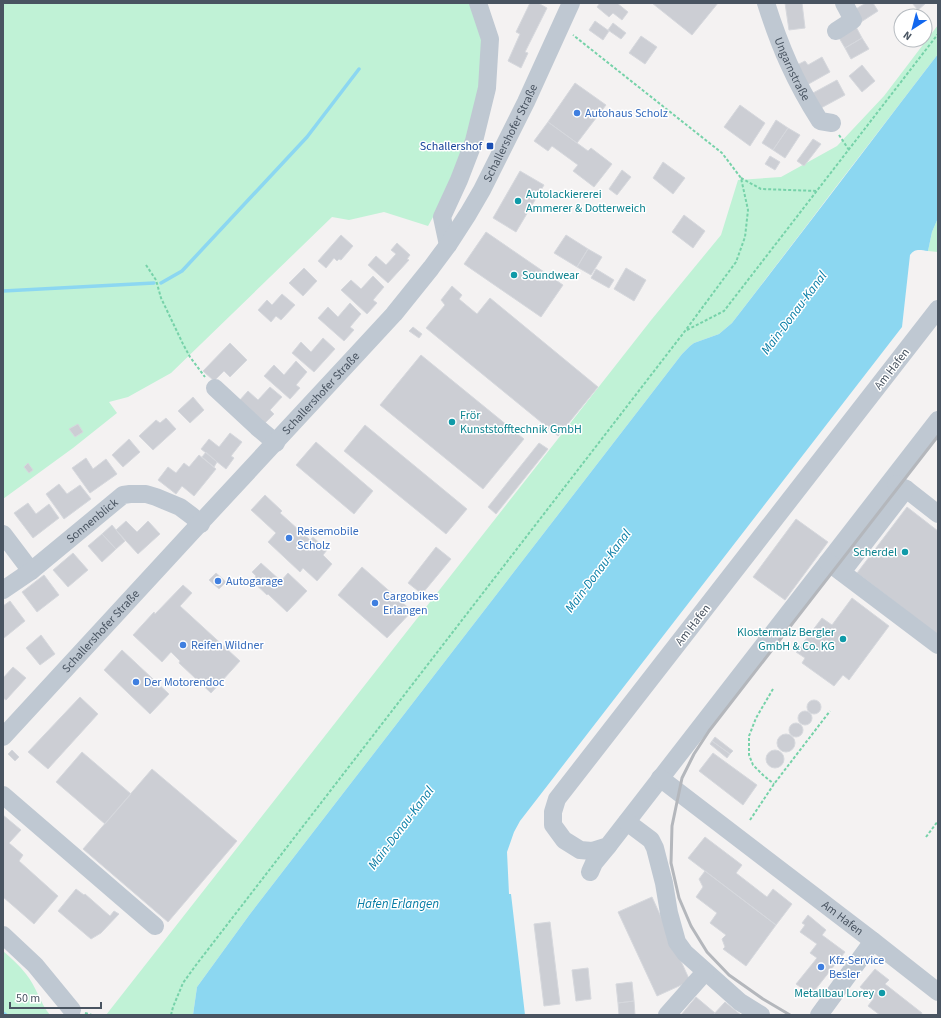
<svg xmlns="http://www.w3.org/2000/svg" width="941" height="1018" font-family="'Source Sans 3',sans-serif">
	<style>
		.green { fill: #c0f2d6 }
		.water { fill: #8cd7f1 }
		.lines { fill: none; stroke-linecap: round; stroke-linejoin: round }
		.stream { stroke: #8cd7f1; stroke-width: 3.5 }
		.building { fill: #ccced4; stroke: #d6d8dd }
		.path { stroke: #76d2a9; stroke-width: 2; stroke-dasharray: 3 2; stroke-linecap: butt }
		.minor { stroke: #bfc8d2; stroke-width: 18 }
		.rail { stroke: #b4b7bc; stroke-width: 3 }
		.shop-dot { fill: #3f7fe0; stroke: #fff; stroke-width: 1.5 }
		.transit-dot { fill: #1a4fb4; stroke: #fff; stroke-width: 1.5 }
		.culture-dot { fill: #0f9aa8; stroke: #fff; stroke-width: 1.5 }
		.labels { text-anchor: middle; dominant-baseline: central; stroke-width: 3; stroke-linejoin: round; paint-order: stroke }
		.street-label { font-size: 12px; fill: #495461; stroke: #fff }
		.shop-label { font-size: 12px; fill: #366cbe; stroke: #fff; text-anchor: start }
		.transit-label { font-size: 12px; fill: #164399; stroke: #fff; text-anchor: end }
		.culture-label { font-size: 12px; fill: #0d838f; stroke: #fff; text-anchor: start }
		.water-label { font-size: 13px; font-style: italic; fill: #077da6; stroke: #fff }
	</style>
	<rect width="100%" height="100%" fill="#f4f2f2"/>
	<path class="green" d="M3,3H469L481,27L482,88L455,178L428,226L384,212L349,220L332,217L171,373L128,397L109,402L117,413L73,448L3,499Z
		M938,25V54L832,192L807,225L732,323L719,334L694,343L690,346L682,354L250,914L197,987L193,1015H106L652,319L721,235L738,180L781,177L837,146L884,96Z
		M938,218V252L928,251L932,232Z
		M3,951C11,958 19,965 26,974C36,986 40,1003 50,1015H3Z"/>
	<path class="water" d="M938,54V218L932,232L928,251C920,250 915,248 910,255L902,327L520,821L514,832L507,852L509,894H511L525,1015H193L197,987L250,914L682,354L690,346L694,343L719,334L732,323C801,234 869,144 938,54Z"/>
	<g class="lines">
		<path class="stream" d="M161,283L182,271L307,137L359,69
			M3,291L154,283
			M3,1013L6,1015"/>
	</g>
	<path class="building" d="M530,3H538L547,8L525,52L528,53L521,68L508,61L520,34L516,32Z
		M600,3H617L628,12L622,20L613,13L609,17L597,7Z
		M652,3H718L692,35Z
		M785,3H802L805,28L789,30Z
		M866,3H873L878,11L861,22L854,10Z
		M912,3H926L918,10Z
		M595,21L609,31L603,40L589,30Z
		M613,23L626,33L621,39L608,30Z
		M855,25L862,38L845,48L838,36Z
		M641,36L657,47L645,64L629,53Z
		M862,38L869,49L851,59L845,48Z
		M822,57L830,72L805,86L795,66L805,61L808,65Z
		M862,65L875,81L862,92L849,76Z
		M837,80L845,95L821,108L813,93Z
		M575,83L606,105L577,143L548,122Z
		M740,105L765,123L750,146L724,127Z
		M776,120L788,128L773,150L762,143Z
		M548,122L588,151L591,148L612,164L594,187L573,171L578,165L552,146L548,151L534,141Z
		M788,128L800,135L785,158L773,150Z
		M813,139L821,144L804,166L797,161Z
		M770,156L780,162L775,170L765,164Z
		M663,162L685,178L673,194L653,178Z
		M622,170L631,177L617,195L609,189Z
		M520,171L544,185L516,232L493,218Z
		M684,215L705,231L693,248L672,232Z
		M486,232L563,285L541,317L464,264Z
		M341,235L353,246L341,260L339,259L337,261L334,258L326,268L318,261Z
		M566,235L588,249L577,267L554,253Z
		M397,243L410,255L407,259L409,260L388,283L368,265L376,256L386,265L396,254L391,250Z
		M588,249L602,257L591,275L577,267Z
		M304,268L317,281L303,296L289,283Z
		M626,268L646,280L634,301L614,289Z
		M596,269L614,280L609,288L591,278Z
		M373,276L384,287L373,300L377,303L367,314L341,290L351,280L361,289Z
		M452,286L462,295L459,299L477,314L490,298L598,387L558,436L426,328L445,305L441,300Z
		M282,294L295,305L281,320L276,316L271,322L258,310L267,300L272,305Z
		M350,303L361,314L350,327L354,330L344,341L318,318L328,307L338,317Z
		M413,327L422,334L419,338L409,331Z
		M323,338L335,349L314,372L292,353L301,342L311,352Z
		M230,343L247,360L230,377L224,371L214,381L203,371Z
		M421,355L524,439L483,489L380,405Z
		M296,361L307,372L296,385L300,388L290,399L264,376L274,365L284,375Z
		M270,387L282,397L270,410L274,414L264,424L239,401L248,391L258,400Z
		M193,397L204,410L190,423L178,411Z
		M166,418L176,429L153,450L139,436L156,420L160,423Z
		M78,424L83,432L75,437L69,429Z
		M365,425L467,509L446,534L344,451Z
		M230,433L242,442L231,456L234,458L226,469L201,449L209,439L219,447Z
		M129,439L140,452L123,467L112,455Z
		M316,442L373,491L354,514L296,465Z
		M539,443L548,449L496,514L488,507Z
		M206,452L217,462L214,467L202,457Z
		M199,455L216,469L194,496L182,486L176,494L158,480L168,467L176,473L184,463L189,467Z
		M86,458L93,469L106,459L117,474L90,493L72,468Z
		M28,463L33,470L29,473L24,467Z
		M59,484L67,494L80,485L91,499L64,519L46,494Z
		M265,495L282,511L280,513L310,540L313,537L327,550L323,555L332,564L317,581L303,568L300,572L268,542L276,533L251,510Z
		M28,503L36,514L49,504L59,518L33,538L14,513Z
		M907,507L938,531V635L857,573Z
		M796,519L828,542L785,600L753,577Z
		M126,521L137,532L148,521L160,534L138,554L116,530Z
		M112,525L125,541L116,549L102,534Z
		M102,534L116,549L102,562L88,546Z
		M436,547L451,559L422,594L408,583Z
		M73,553L88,570L68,587L53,570Z
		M261,563L281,581L288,573L307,591L287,612L268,594L267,595L252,581L256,576L252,572Z
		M362,567L412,611L387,638L338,595Z
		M216,573L226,582L219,589L209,580Z
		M44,575L59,595L37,612L22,592Z
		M183,585L192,593L180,606L240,661L211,693L179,663L180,661L171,652L162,662L133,635L154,612L155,614Z
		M852,598L889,626L849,680L843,675L834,686L802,663L805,658L796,652L822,618L832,625Z
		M10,601L25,621L4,638L3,636V606Z
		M41,635L55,654L40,665L26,648Z
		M122,650L169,694L150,714L104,670Z
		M13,667L26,678L6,700L3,698V678Z
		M80,697L98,714L48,769L28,752Z
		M807 707a7 7 0 1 1 14 0a7 7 0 1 1-14 0Z
		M798 718a7 7 0 1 1 14 0a7 7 0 1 1-14 0Z
		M789 730a7 7 0 1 1 14 0a7 7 0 1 1-14 0Z
		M777 743a9 9 0 1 1 18 0a9 9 0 1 1-18 0Z
		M715,737L733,751L730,754L712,741Z
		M712,741L730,754L727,758L710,744Z
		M766 759a9 9 0 1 1 18 0a9 9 0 1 1-18 0Z
		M12,750L19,757L15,761L8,754Z
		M82,752L131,794L105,824L56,782Z
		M713,753L757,785L743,805L699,771Z
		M152,769L237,841L168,922L83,849Z
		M3,815L21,830L9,843L23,855L19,861L58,896L34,924L3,897Z
		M705,837L742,865L736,873L767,897L773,889L792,904L776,925L688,858Z
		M705,871L776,925L746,966L723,949L725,947L722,939L726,935L710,923L717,913L696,897L703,887L699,879Z
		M76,889L84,895L85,894L110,916L114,911L119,914L101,933L91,939L58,911Z
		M652,897L690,981L657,996L618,912Z
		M808,915L826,930L822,935L845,952L811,995L796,984L817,958L810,953L817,944L800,932L805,925L802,923Z
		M550,922L560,1004L544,1006L534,924Z
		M588,968L591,999L576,1001L572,970Z
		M875,969L889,980L885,984L922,1013L921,1015H880L868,1006L874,998L860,987Z
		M632,982L634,1001L618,1003L616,984Z
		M696,997L715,1013L713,1015H681Z
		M634,1001L635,1015H619L618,1003Z
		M725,1002L741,1015H713Z"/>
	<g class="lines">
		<path class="path" d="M839,135L849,150
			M741,178L761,189L817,191
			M146,265L156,280L161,298L183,344L190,357L205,377
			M687,330L724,311L938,34
			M773,689L756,718L749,736V755L753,765L763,775L774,784
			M750,820L774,784L830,711
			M926,837L938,821
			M85,1013L92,1015
			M171,1015L173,1007L183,983L196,965L685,331L736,262L745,237L748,210L741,178L722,153L573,35"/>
		<g class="minor">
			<path id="s1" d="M766,3C780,47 795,82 820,121L832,123"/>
			<path d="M836,31L853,20L844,3"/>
			<path d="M448,245L442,217L459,180L474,141L487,88L490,39L478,3"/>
			<path d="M938,309L557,799L553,812V825L564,840L580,850L592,851L608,846L938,420"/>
			<path d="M215,388L257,427L276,443"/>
			<path d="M896,484L906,489L938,514"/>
			<path d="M3,534L31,571"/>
			<path d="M828,562L938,645"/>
			<path d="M842,572L906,489"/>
			<path id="s2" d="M3,590L31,571L123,495L130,494H146L156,497L180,507L192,516L201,524"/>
			<path id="s3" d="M3,737L191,533L357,354L394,314L431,268L448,245L468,214L482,190L526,102L571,3"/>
			<path id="s4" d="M660,778L873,941L938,992"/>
			<path d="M3,795L155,926"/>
			<path d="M627,822L651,840L655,848L664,883L669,913L677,942L685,953L740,1002L761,1015"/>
			<path d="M590,872L594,863L608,846"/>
			<path d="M3,935L35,965L72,1010"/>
			<path d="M667,1015L705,972"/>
			<path d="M819,1015L873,941"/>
		</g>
		<path class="rail" d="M790,1015L763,999L729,975L707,952L691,926L679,898L671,863L672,826L682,778L694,754L709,731L938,436"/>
	</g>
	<g class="shop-dot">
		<circle cx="577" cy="113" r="4"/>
		<circle cx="289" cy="538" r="4"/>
		<circle cx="218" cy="581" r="4"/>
		<circle cx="375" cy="603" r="4"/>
		<circle cx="183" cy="645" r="4"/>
		<circle cx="136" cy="682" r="4"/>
		<circle cx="821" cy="967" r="4"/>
	</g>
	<rect class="transit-dot" x="486" y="142" width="8" height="8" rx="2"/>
	<g class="culture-dot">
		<circle cx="518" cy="201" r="4"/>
		<circle cx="514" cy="275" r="4"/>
		<circle cx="452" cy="422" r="4"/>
		<circle cx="905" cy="552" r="4"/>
		<circle cx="843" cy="639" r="4"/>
		<circle cx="882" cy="993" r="4"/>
	</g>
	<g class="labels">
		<g class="street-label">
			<text stroke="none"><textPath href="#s1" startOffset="71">Ungarnstraße</textPath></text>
			<text stroke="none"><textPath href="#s3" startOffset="792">Schallershofer Straße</textPath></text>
			<text transform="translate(892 369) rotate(-52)">Am Hafen</text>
			<text stroke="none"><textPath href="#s3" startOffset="468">Schallershofer Straße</textPath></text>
			<text stroke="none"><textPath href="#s2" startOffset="113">Sonnenblick</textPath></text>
			<text transform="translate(693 625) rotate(-52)">Am Hafen</text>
			<text stroke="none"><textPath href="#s3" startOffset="144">Schallershofer Straße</textPath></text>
			<text stroke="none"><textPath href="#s4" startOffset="230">Am Hafen</textPath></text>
		</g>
		<g class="shop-label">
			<text x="585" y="113">Autohaus Scholz</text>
			<text x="297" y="531">Reisemobile<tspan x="297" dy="14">Scholz</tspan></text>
			<text x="226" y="581">Autogarage</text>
			<text x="383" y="596">Cargobikes<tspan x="383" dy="14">Erlangen</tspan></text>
			<text x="191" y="645">Reifen Wildner</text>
			<text x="144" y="682">Der Motorendoc</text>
			<text x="829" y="960">Kfz-Service<tspan x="829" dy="14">Besler</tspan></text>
		</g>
		<g class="transit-label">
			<text x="482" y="146">Schallershof</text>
		</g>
		<g class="culture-label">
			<text x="526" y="194">Autolackiererei<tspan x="526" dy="14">Ammerer &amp; Dotterweich</tspan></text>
			<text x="522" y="275">Soundwear</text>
			<text x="460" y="415">Frör<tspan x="460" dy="14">Kunststofftechnik GmbH</tspan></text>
			<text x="897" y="552" text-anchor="end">Scherdel</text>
			<text x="835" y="632" text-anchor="end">Klostermalz Bergler<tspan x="835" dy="14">GmbH &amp; Co. KG</tspan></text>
			<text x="874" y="993" text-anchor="end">Metallbau Lorey</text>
		</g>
		<g class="water-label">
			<text transform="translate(794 313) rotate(-53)">Main-Donau-Kanal</text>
			<text transform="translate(598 571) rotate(-53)">Main-Donau-Kanal</text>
			<text transform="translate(401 828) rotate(-53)">Main-Donau-Kanal</text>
			<text x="398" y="904">Hafen Erlangen</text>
		</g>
	</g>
	<rect width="941" height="1018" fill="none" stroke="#495461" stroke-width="8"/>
	<g transform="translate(913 28) rotate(216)"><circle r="19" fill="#ffffff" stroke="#b6bbc0"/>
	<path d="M0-3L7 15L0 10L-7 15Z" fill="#1267ee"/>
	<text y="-6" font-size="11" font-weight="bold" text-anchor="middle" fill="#495461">N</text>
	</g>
	<path d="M10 1002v6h91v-6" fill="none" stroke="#495461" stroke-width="2"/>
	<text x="16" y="1002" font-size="12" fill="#495461" stroke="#ffffff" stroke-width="3" paint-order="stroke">50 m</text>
</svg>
